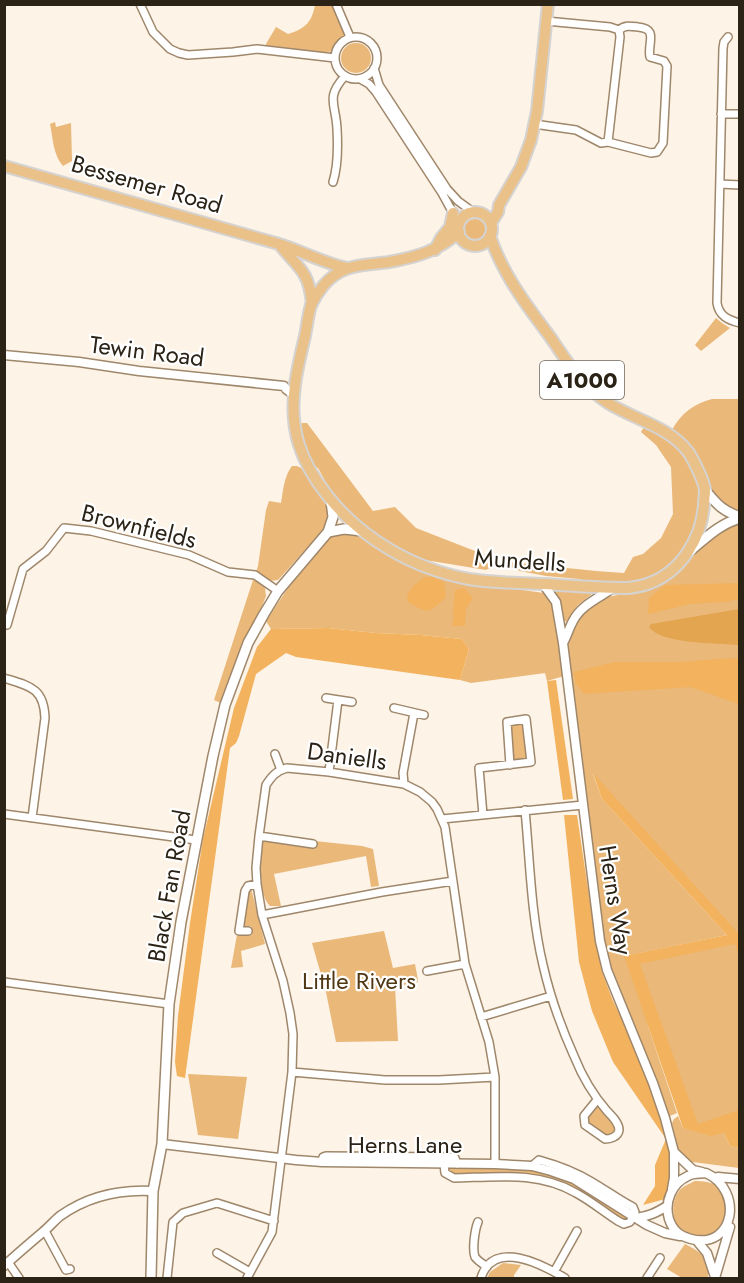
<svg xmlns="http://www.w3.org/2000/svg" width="744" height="1283" font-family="Jost,sans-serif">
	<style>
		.green { fill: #eab879 }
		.forest { fill: #f2b25e }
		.water { fill: #e4a551 }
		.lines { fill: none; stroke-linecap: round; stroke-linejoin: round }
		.minor-casing { stroke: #9f876b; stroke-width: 10 }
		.tertiary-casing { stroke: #9f876b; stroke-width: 11 }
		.secondary-casing { stroke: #9f876b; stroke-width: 12 }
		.primary-casing { stroke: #d5d3d1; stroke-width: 14 }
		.minor { stroke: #fff; stroke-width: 7 }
		.tertiary { stroke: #fff; stroke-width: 8 }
		.secondary { stroke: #fff; stroke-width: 9 }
		.primary { stroke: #eac188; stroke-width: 10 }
		.labels { text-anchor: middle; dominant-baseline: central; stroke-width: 4.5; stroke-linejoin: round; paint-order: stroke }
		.shield { fill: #fff; stroke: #6b655d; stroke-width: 1.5 }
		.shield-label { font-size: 22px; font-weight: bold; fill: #2c2317 }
		.street-label { font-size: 24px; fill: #2c2317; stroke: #fff }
		.park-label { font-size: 24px; fill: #503612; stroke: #fff }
	</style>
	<rect width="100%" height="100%" fill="#fdf3e6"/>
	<path class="green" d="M315,5H332L345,36L333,51L323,53L266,47V44L276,27L288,34C305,29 312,22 315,5Z
		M341 58a15 15 0 1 1 30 0a15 15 0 1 1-30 0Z
		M55,122L56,127L71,123L72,161L63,166C53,155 53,138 50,124Z
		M464 230a11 11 0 1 1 22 0a11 11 0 1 1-22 0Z
		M716,318L722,323L730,328L701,351L695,345Z
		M712,399H739V513L727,510L711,492L707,480L672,430C681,413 694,404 712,399Z
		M302,423H307L373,511L395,507L416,528L498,560L496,565L486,570L419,559L407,554L371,533L345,509L330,490L318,468L312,466L309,462L299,426Z
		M645,425L670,439L687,457L699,484L700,501L692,540L673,564L659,574L634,583H594L579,579L546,576L520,571L508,566L507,562L596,571L624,573L633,557L643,554L661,538L673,514L671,467L656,445L641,432Z
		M292,466H297L303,469L326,504L329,512L327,526L278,580L269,581L256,572L258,566L266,510L269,501L281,503C283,491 284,476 292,466Z
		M739,521V937L593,774L602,799L727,935L625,956L737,942L739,947V1111L698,1126L647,1023L677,1113L665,1118L623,996L611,968L604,939L586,805L568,644L570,635L579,616L603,598L647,589L681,567L712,535Z
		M345,533L357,535L479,584L544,593L548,595L553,600L564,676L547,681L545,673L471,683L460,680L469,649L462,639L421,635L376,633L328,628L271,629L266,621L294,579L309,562L324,542L330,537Z
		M253,580L257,581L265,588L266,596L223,704L214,700Z
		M555,590L592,592L593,593L578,605L566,622L564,620C562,610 562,600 555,592Z
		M522,722L525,725L528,757L526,761L516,762L513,759L510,727L513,723Z
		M262,840L315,846V841L362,846L373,849L379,886L371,887L366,856L274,874L281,906H270C257,894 262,857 262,840Z
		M251,888L265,944L241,951L243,967L231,968L237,935H252L251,926L240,927L246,893Z
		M384,931L393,968L415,964L418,980V982L395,987L398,1041L336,1042L326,992L312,943Z
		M188,1074L247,1077L238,1139L198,1135Z
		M597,1106L600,1107C607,1115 618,1123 615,1134L607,1137L589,1126L586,1118L595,1107Z
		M678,1116L683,1128L724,1133L730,1146L739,1148V1168L685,1161L679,1152L672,1123L674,1119Z
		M467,1167L532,1168L561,1178L584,1189L625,1216L627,1220L623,1222L560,1183L456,1175L448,1172L449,1168Z
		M695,1181C707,1181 724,1184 728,1198C729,1204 725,1220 724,1227L707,1238C701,1237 693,1237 687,1235C672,1227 669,1204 679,1191C683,1186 689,1184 695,1181Z
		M685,1244C703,1253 709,1258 708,1278H682L667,1269Z
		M503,1263L521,1265L514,1275V1278H487L490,1272Z"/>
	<path class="forest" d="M425,577H433L444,582L446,597C428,613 430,615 408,602L407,596L412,587Z
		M739,583V599L725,602L690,604L648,614L649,598L665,585Z
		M464,588L473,598L466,609L465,626H452L454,617L453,610L455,590Z
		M328,628L376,633L421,635L462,639L469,649L460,680L296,657L286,653L256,674L239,736L236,743L230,748L185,1078L177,1076L175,1062L178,1016L190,923L203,839L234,708L257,647L271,629Z
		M731,658L739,659V704L690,687L584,694L576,684L574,672L615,662H678Z
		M556,680L573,799L563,800L547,681Z
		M593,773L739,934V955L735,944L640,964L698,1124L739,1110V1148L730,1146L724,1133L711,1136L683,1128L624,956L727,935L602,799Z
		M564,815H577L596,943L602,972L613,1001L653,1083L674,1152L669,1198L643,1205L655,1186V1165L666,1139L613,1062L592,1011L579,962Z"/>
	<path class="water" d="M739,609V646L738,645C717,643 660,644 649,627L651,624Z"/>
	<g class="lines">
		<g class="minor-casing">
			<path id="minor" d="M140,4L153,32L170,49L179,53L188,55L233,52L257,49L335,58
				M336,4L350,37
				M728,37L724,42L723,48L717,303C719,316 728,320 740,323
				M335 58a21 21 0 1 1 42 0a21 21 0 1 1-42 0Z
				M374,68L379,85L447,189L458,201L473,212
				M360,79L369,84L376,92L442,193L459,224
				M721,114H740
				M534,124L576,130L601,143L608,142L651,153L657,152L663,143L667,66L664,61L650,57C647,43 659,29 638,27C630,26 625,25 619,30L610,27L546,21
				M608,142L620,37L619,30
				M333,182C338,166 338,146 337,129C336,104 325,98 345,76
				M720,184L740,185
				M7,625L23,569L46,551L64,528L91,531L189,555L228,572L255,575L278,591
				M4,678C30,686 44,688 45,718L32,818
				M326,698L352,702
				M394,708L424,715
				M275,754L281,770
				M329,772L338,700
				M404,784L403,773L414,713
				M525,810C530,862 531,915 543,965C550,996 561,1027 574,1056C582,1076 593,1095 607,1111C612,1116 619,1123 619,1130C618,1137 610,1139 605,1139L585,1125L584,1116L597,1100
				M4,814L196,840
				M483,815L479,768L531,762L526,719L507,722L510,765
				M442,819L583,805
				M259,836L313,844
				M262,915L382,892L453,881
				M248,931H239L245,891L248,886L257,884
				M427,971L465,964
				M4,982L169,1004
				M481,1017L551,996
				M292,1072L385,1080H439L495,1077
				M322,1162L323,1157L326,1156L452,1157L455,1158L457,1164
				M444,1164L445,1173L454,1178C496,1177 538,1171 576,1193C591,1201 604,1212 618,1221L624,1224L630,1222L635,1212L633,1207C619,1200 606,1190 592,1182C576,1172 557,1165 539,1160L532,1166
				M478,1222C475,1229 472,1249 475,1257C478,1261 483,1264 487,1267
				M45,1231L66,1270L70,1269
				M217,1253L250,1272
				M8,1262L19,1278
				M554,1272L577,1231
				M167,1278L173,1222L183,1213L217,1203L274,1221
				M247,1278L272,1232L292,1072L293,1034L290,1013L283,981L262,915L257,884L256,868L259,836L266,785C272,776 276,771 287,768L329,772L404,784L420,792L432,802L437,809L445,827L465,964L489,1042L495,1077V1164
				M481,1278C493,1238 543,1265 565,1278
				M647,1278L660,1258"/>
		</g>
		<g class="tertiary-casing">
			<path id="tertiary" d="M4,355L79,362L139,371L284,386L286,389L294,395
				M543,584L556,602L563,643L600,941L607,970L653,1083L665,1118L674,1152V1178L672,1189
				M563,643C567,636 569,628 573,621C581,605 599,598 613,588
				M162,1144L296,1160L322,1162L495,1164L532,1166L551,1171L574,1179L647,1225L665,1233L680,1236
				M674,1152L693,1170L702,1172
				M706,1173C744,1190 735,1250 691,1239C680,1236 673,1231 669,1219C664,1202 672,1183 688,1176C693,1173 700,1174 706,1173Z
				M718,1177L740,1179
				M636,1218C649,1216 656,1213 667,1206
				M697,1241L707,1253L715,1277
				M4,1266C17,1254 30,1243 43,1232C49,1227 54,1221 60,1216C88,1196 119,1189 153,1191
				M715,1278L730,1227"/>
		</g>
		<g class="secondary-casing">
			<path id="secondary" d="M705,490C718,505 721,510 740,517
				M328,532L344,529L362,531
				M690,551C707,537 718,525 740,518
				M151,1278L153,1191L162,1144L169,1004L181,922L213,756L225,705L248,643L264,614L278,591L328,532L333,517L331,501"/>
		</g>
		<g class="primary-casing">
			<path id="primary" d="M4,166L279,244C302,251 323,263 347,268
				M458 229a17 17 0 1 1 34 0a17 17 0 1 1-34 0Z
				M491,223L498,212L499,205L521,167L531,140L537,111L548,4
				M459,232C438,251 417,257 389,262C363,266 342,263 323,286C319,291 314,299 311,305C308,315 307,326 305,336C301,353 297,369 295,385C289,429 300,461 327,495C361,539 414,569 469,579C494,583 520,583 546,584C573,586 601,588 628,588C636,587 643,586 650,583C682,571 702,537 704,504C704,500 705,495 705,490C704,481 694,461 689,453C669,426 635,420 608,403C583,387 567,362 551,338C527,306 503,275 490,236
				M279,244C298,268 309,270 312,304
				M435,250L441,238L450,227L453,213"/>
		</g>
		<use href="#minor" class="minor"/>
		<use href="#tertiary" class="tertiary"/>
		<use href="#secondary" class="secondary"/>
		<use href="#primary" class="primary"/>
	</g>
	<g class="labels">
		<rect class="shield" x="540" y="361" width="84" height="38" rx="4.5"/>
		<g class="shield-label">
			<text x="582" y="380">A1000</text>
		</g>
		<g class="street-label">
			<text transform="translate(147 184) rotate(16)">Bessemer Road</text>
			<text transform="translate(147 351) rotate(7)">Tewin Road</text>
			<text transform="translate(139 526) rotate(14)">Brownfields</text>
			<text transform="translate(520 560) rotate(4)">Mundells</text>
			<text transform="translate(347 756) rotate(8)">Daniells</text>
			<text transform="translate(169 886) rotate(-80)">Black Fan Road</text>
			<text transform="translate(616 900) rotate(81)">Herns Way</text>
			<text x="405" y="1144">Herns Lane</text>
		</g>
		<g class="park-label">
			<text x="359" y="980">Little Rivers</text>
		</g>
	</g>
	<rect width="744" height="1283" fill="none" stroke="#2c2317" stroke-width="12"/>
</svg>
